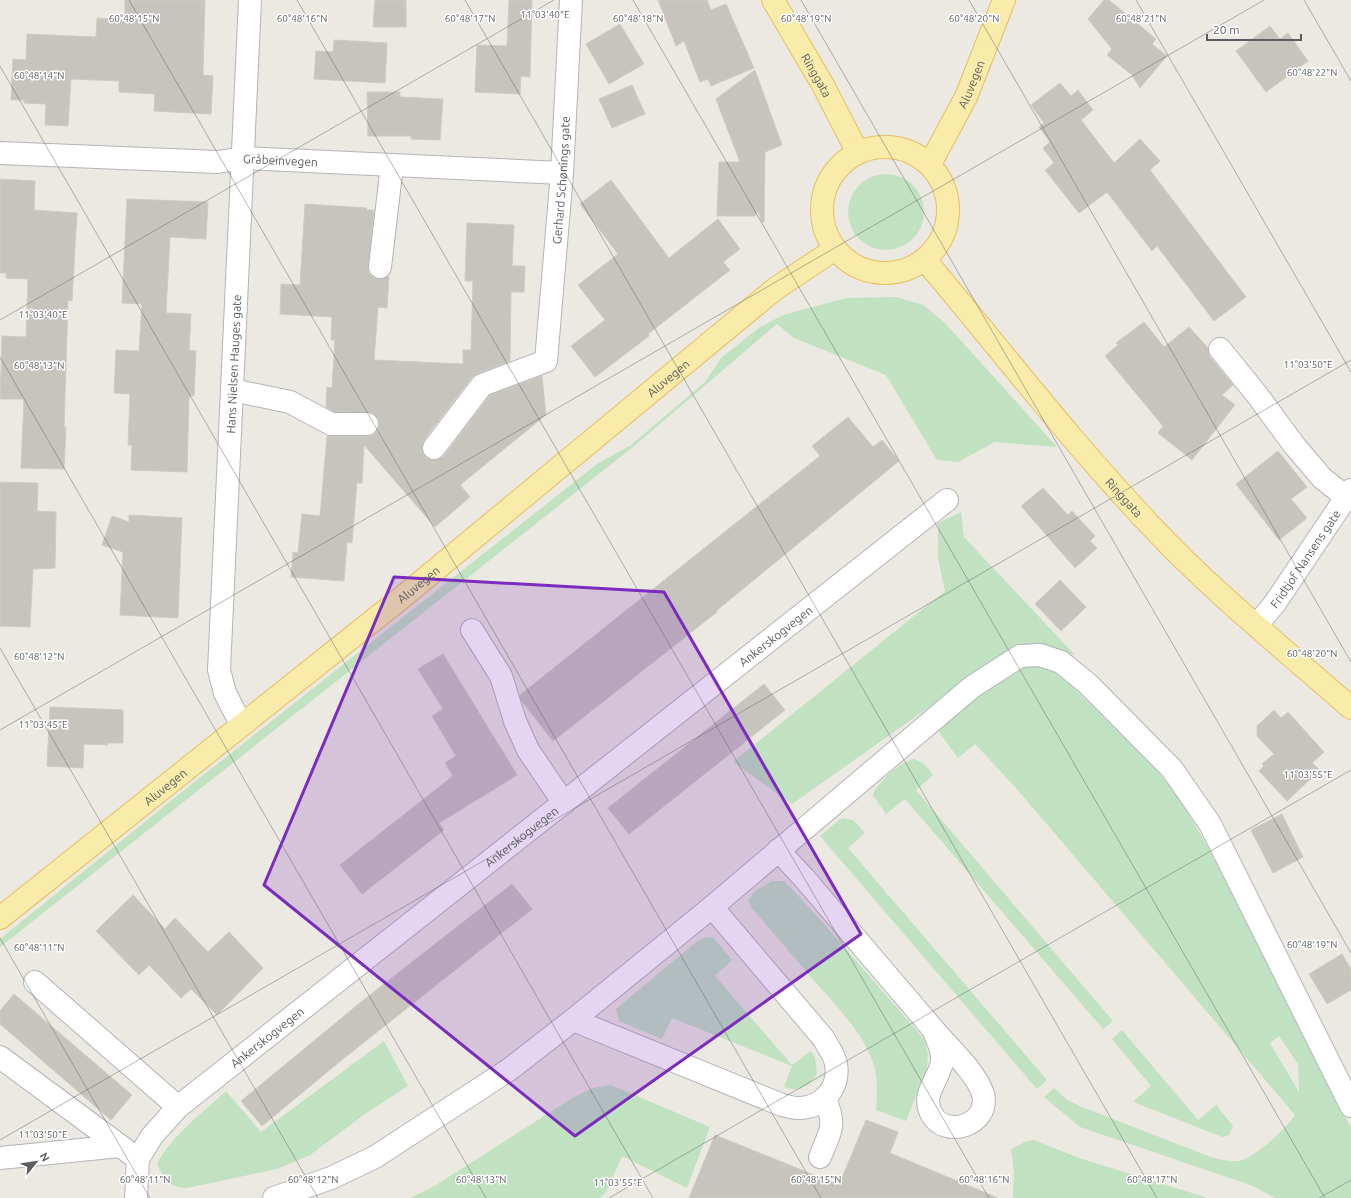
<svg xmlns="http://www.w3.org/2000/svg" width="1351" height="1198" font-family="Ubuntu,sans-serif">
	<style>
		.green { fill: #c0e2c0; fill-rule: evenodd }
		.building { fill: #c7c4be; stroke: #d0cbc1 }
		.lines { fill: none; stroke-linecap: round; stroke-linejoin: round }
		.minor-casing { stroke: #b2b4b8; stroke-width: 24 }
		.major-casing { stroke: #e6c060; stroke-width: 24 }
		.minor { stroke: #fff; stroke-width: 22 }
		.major { stroke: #f9ebaa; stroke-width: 22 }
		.marked { fill: #7b2cbf; fill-opacity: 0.2; stroke: #7b2cbf; stroke-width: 3; stroke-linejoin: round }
		.ticks { fill: none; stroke: #5a5d61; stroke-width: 1; stroke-opacity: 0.45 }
		.labels { text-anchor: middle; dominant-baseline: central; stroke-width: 3; stroke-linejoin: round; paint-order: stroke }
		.street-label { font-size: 12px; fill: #5a5d61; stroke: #fff }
		.ticks-label { font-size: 10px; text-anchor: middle; fill: #5a5d61; stroke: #fff; stroke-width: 3; stroke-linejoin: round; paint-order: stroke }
	</style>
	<rect width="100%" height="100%" fill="#ece9e2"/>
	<path class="green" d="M848 212a38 38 0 1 1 76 0a38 38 0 1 1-76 0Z
		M896,297L923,305L945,323L1057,447L995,442L958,462L937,460L886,375L794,338L777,324L633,447L0,947V939L182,792L597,464L631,445L705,382L722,357L760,327L783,315L846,298Z
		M961,512L964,537L1075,655L1030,645L973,676L792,804L733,762L945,591L938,558V523Z
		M1034,663L1049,668L1076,690L1154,767L1179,798L1209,849L1351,1128V1198H1275L1253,1186L1080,1127L1044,1097L1054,1088L1067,1100L1082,1107L1211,1157C1219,1159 1229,1162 1238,1161C1254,1159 1287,1128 1295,1115L1016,788L975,744L958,758L936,728L957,709L1020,666ZM1279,1036L1298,1064L1299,1092L1270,1043Z
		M914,759L923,763L933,775L916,790L1113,1021L1103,1029L905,799L886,814L873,795C876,783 901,761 914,759Z
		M844,818L853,820L865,833L848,848L1047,1080L1037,1089L820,836L839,820Z
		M772,881H784L818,917L925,1040L928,1055L927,1069L906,1121L876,1110C877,1097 878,1083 875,1070C867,1035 834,1004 811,977C791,954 771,930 751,907L748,900L755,891Z
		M705,937L714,938L732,960L715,976L792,1065L811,1051L815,1057L817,1073C810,1087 799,1092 784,1087L792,1066L672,1018L662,1039L619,1021L616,1009L696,942Z
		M1122,1030L1198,1120L1216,1105L1233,1126L1229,1135L1222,1137L1217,1135L1136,1103L1134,1101L1151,1086L1112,1039Z
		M384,1041L408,1086L365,1114L310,1155L277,1169L187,1188C167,1187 164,1180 157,1163C174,1134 201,1114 226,1091L261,1132Z
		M611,1085L710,1127L687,1188L622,1156L606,1192L600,1198H411L436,1185L574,1097L593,1088Z
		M1034,1140L1079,1158L1208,1198H1013L1014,1172L1011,1149L1027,1141Z"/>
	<path class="building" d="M125,0H205L203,75L213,76L211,114L154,111L155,94L119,92V81L71,79L68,126L45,125L46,104L24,103V100H11L13,59L26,60L27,34L96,37L97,18L125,20Z
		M375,0H406V27H373Z
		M509,0H532L530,77L521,76L520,94L475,92L477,45L507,46Z
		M658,0H707L711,10L726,4L754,68L711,86L708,79L700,82L684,41L676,46Z
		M1104,0H1109L1156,39L1152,44L1167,56L1140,88L1132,75L1107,55L1112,49L1088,19Z
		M620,24L644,64L609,84L586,44Z
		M1270,26L1280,39L1288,33L1308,61L1266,92L1236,51Z
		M334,40L387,43L385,83L314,79L316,51L333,52Z
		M755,70L782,145L765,152L764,222H762L758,211L755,216H717L719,162H740L716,99Z
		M1060,83L1071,96L1078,90L1093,110L1081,120L1114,163L1140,139L1160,161L1150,170L1246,297L1214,321L1157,246L1152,251L1107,192L1079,213L1045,170L1054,163L1043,148L1050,142L1039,127L1044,123L1031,105Z
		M632,85L645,114L612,128L599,99Z
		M367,92H400V97L443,99L440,140L411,139V136H368Z
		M0,179L35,181L34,210L77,213L72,301L68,300L64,427H66L64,469L21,468L24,399H0L2,336L26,337L28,279L6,278V273H0Z
		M611,180L669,258L718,219L740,249L723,262L730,270L648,334L649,336L595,377L571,346L605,320L578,285L618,254L580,204Z
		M127,199L208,202L206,239L170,237L166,313L191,314L189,350L196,351L194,396H189L187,472L131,470L132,445H128L130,394L114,393L116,350L139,351L142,304L122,303Z
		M305,204L367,208L366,210H374L368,272L372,277L378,279L389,276L387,308L378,307L374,360L463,364V350H471L473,281H465L467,223L514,225L512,266H525L524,292H511L510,361L478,373L472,377L424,440L422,446V452L427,458L433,460L439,459L444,456L490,395L542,376L546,415L460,485L470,497L435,527L364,445L362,483H357L352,543L347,542L344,581L291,577L293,552L298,553L302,514L320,516L327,436H367L373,435L378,431L379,424L378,418L373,413L334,412L326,407L327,387L332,388L335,340H331L332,317L280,314L281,284L300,285Z
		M1144,322L1164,347L1189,327L1208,348L1210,357L1233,385L1222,395L1235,405L1192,460L1158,433L1163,426L1105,356L1118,345L1116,343Z
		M848,417L873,447L882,440L899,461L716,611L717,612L553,741L521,700L520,695L820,456L812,446Z
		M1278,451L1307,487L1291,499L1307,518L1279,540L1236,484Z
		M0,482L38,483L37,511L56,512L55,568L33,569L30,627L0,626Z
		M1043,488L1068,515L1072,511L1095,536L1090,541L1097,548L1075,568L1021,506Z
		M129,515L182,518L178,618L120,615L123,552L102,545L112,516L129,522Z
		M1060,580L1086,607L1061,631L1035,604Z
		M443,654L517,775L439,823L444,830L362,894L340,865L453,776L445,763L456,756L432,716L443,709L418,669Z
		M764,684L785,710L629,834L608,808Z
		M50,707L123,710V743H107L108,745L84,744L83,768L47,766Z
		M1274,710L1281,718L1288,712L1324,752L1312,763L1320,770L1287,801L1259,771L1264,766L1262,764L1274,754L1257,736V726Z
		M1282,814L1303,857L1273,873L1251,830Z
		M512,884L532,909L343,1059L262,1126L241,1101L361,1002Z
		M133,895L165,929L175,918L208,952L229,932L263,968L217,1015L191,989L181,998L149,965L139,975L96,931Z
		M1342,954L1351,969V990L1327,1004L1309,974Z
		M14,994L132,1095L111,1120L0,1024V1011Z
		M866,1120L898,1132L890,1153L998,1198H689L715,1135L839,1185Z"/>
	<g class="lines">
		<g class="minor-casing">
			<g id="minor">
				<path id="s1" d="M0,153L218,162L243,158L562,173"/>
				<path d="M380,267L392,165"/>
				<path d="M1220,349L1258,396L1294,445L1322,478L1346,497"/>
				<path d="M232,390L290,402L331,424H367"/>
				<path id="s2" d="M434,448L482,385L546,361L562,173L571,0"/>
				<path id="s3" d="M1257,625L1275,603L1351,490"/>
				<path d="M472,630L501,676L515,721L528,750L564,803"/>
				<path id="s4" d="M241,724L225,693L219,670L250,0"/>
				<path d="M778,850L804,878L933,1029C937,1039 943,1050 942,1061C940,1079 921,1093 931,1113C944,1140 991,1125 983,1094C976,1072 948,1047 933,1029"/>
				<path d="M35,982L178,1107"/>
				<path d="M573,1020L782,1105C788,1106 794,1109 800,1108C823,1107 840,1088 836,1064C835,1056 828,1047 824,1039L712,907"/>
				<path d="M0,1057L138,1159"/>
				<path d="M820,1157C830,1132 837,1126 825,1099"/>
				<path d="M0,1158L120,1146"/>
				<path id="s5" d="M136,1198L138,1159L152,1136L178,1107L947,500"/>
				<path d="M274,1198L331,1178L375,1157L510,1069L573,1020L712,907L972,687L1020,656L1040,655L1061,662L1088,684L1172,769L1210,824L1351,1106"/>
			</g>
		</g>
		<g class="major-casing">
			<g id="major">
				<path id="s6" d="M773,0L824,87L858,153"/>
				<circle cx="885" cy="210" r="63"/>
				<path id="s7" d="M930,164L966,97L1004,0"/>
				<path id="s8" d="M925,260C1001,350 1072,443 1153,528C1214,593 1284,649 1351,708"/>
				<path id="s9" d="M0,918L405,595L775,289L835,249"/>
			</g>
		</g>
		<use href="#minor" class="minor"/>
		<use href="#major" class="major"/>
	</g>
	<path class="marked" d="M394,577L664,592L861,934L575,1136L264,885Z"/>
	<path class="ticks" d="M129,0L821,1198M297,0L989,1198M465,0L1157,1198M633,0L1325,1198M801,0L1351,953M969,0L1351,662M1136,0L1351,372M1304,0L1351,81M0,66L653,1198M0,320L554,0M0,357L486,1198M0,648L318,1198M0,730L1264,0M0,938L150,1198M0,1140L1351,360M609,1198L1351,770M1319,1198L1351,1180"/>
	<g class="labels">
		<g class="street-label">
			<text stroke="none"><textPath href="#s6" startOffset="87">Ringgata</textPath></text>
			<text stroke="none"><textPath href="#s7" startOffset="90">Aluvegen</textPath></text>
			<text stroke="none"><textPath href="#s1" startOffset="281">Gråbeinvegen</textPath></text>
			<text stroke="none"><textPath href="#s2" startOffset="329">Gerhard Schønings gate</textPath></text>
			<text stroke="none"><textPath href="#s4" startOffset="365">Hans Nielsen Hauges gate</textPath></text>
			<text stroke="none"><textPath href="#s9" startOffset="859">Aluvegen</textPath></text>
			<text stroke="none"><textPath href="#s8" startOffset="310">Ringgata</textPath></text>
			<text stroke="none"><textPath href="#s3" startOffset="82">Fridtjof Nansens gate</textPath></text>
			<text stroke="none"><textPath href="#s9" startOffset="535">Aluvegen</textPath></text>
			<text stroke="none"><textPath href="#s5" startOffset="866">Ankerskogvegen</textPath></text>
			<text stroke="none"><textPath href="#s9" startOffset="211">Aluvegen</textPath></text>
			<text stroke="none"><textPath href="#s5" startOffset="542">Ankerskogvegen</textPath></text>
			<text stroke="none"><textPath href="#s5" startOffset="218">Ankerskogvegen</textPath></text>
		</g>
	</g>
	<g class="ticks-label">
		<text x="545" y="18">11°03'40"E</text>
		<text x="134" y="22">60°48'15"N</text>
		<text x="302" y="22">60°48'16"N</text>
		<text x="470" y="22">60°48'17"N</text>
		<text x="638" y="22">60°48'18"N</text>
		<text x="806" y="22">60°48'19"N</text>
		<text x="974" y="22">60°48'20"N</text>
		<text x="1141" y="22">60°48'21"N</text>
		<text x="1312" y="76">60°48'22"N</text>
		<text x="39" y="79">60°48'14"N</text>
		<text x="43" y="318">11°03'40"E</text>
		<text x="1308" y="368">11°03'50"E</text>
		<text x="39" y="369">60°48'13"N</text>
		<text x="1312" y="657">60°48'20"N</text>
		<text x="39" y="660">60°48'12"N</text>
		<text x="43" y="728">11°03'45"E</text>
		<text x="1308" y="778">11°03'55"E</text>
		<text x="1312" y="948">60°48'19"N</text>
		<text x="39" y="951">60°48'11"N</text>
		<text x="43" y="1138">11°03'50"E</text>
		<text x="145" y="1183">60°48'11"N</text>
		<text x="313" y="1183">60°48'12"N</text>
		<text x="481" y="1183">60°48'13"N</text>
		<text x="816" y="1183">60°48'15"N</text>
		<text x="984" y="1183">60°48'16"N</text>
		<text x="1152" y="1183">60°48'17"N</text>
		<text x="618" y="1186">11°03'55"E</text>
	</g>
	<g transform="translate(36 1162) rotate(60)" stroke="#ffffff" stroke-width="3" paint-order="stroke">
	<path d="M0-3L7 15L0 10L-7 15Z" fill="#5a5d61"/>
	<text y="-6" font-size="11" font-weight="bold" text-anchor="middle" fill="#5a5d61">N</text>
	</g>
	<path d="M1207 34v6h94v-6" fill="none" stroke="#5a5d61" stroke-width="2"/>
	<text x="1213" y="34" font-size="12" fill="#5a5d61" stroke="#ffffff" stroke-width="3" paint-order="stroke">20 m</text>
</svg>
